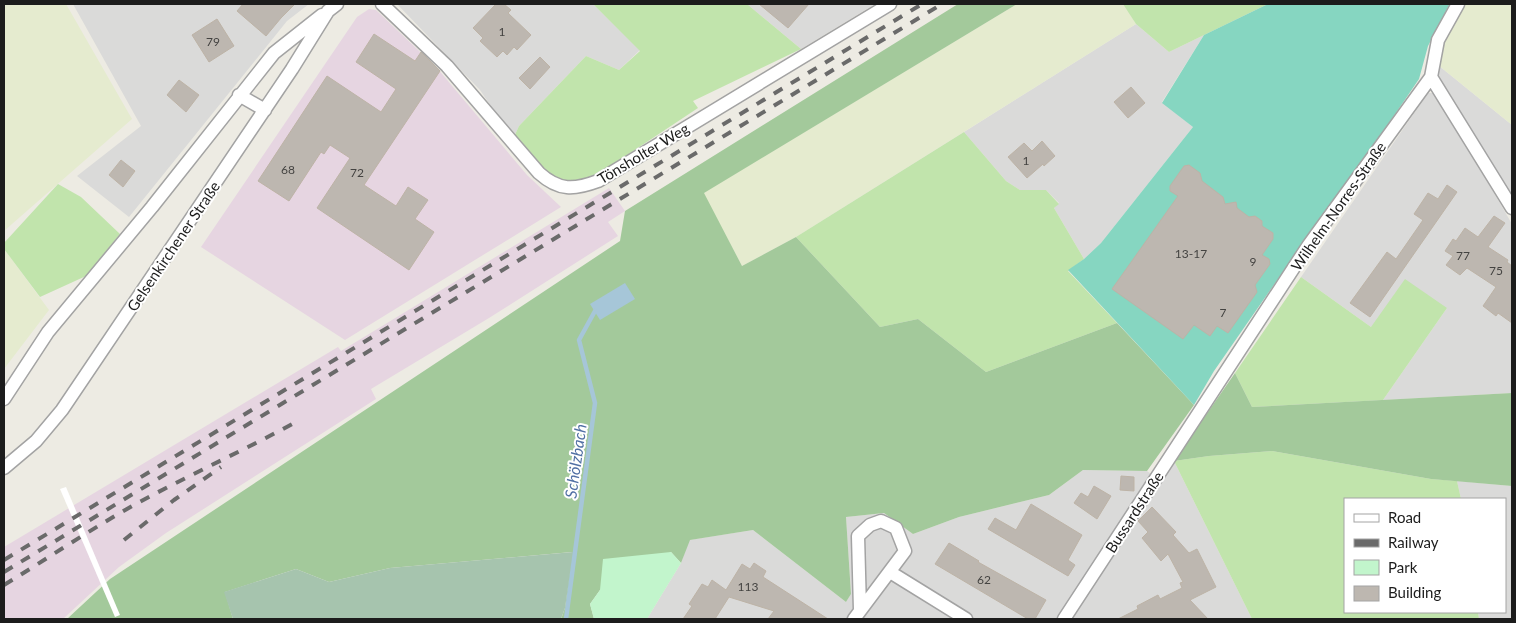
<svg xmlns="http://www.w3.org/2000/svg" width="1516" height="623" font-family="Lato,sans-serif">
	<style>
		.residential { fill: #dadad9 }
		.industrial { fill: #e6d5e1 }
		.farmland { fill: #e5ebcf }
		.grass { fill: #c1e4ac }
		.forest { fill: #a3c99b }
		.cemetery { fill: #a6c4ae }
		.park { fill: #c2f5cc }
		.pitch { fill: #86d6c1 }
		.water { fill: #a6c6d8 }
		.pier { fill: #fff }
		.lines { fill: none; stroke-linecap: round; stroke-linejoin: round }
		.stream { stroke: #a6c6d8; stroke-width: 4.5 }
		.building { fill: #bdb7b0; stroke: #bdb3a6 }
		.street-casing { stroke: #a3a3a3; stroke-width: 15 }
		.street { stroke: #fff; stroke-width: 12 }
		.rail { stroke: #6a6a6a; stroke-width: 4; stroke-dasharray: 10 10; stroke-linecap: butt }
		.labels { text-anchor: middle; dominant-baseline: central; stroke-width: 4; stroke-linejoin: round; paint-order: stroke }
		.number-label { font-size: 12px; fill: #444341 }
		.street-label { font-size: 15px; fill: #1c1c1c; stroke: #fff }
		.water-label { font-size: 16px; font-style: italic; fill: #5170a4; stroke: #fff }
	</style>
	<rect width="100%" height="100%" fill="#edebe3"/>
	<path class="residential" d="M73,4H309L287,21L129,217L77,176L141,126Z
		M397,4H593L640,50L619,70L586,56L519,126L514,137L509,133L480,90Z
		M747,4H875L801,49Z
		M1136,24L1169,52L1204,35L1162,102L1193,127L1101,243L1084,259L1054,208L1059,203L1046,190H1020L1006,181L964,132Z
		M1438,65L1512,125V196L1439,77Z
		M1428,93H1436L1512,224V393L1383,400L1447,308L1371,327L1301,277Z
		M1174,461L1252,619H647L681,563L689,540L753,530L846,602L851,594L846,517L884,513L913,534L959,517L1049,495L1083,470L1147,471L1161,481Z
		M1457,481L1512,486V619H1479L1478,612H1505V499H1461Z"/>
	<path class="industrial" d="M369,9L376,10L437,68L527,175L561,207L345,340L201,247L357,17Z
		M609,188L625,211L608,222L618,236L489,318L371,389L376,399L166,533L119,567L63,619H4V547L338,347L341,351Z"/>
	<path class="farmland" d="M4,4H66L132,119L4,231Z
		M1017,4H1124L1136,24L796,237L742,266L703,193Z
		M1465,4H1512V125L1438,65L1442,43Z
		M4,249L49,310L4,369Z"/>
	<path class="grass" d="M593,4H747L801,49L693,101L698,108L594,177C587,180 575,184 567,183C547,180 527,151 514,137L519,126L586,56L619,70L640,51Z
		M1123,4H1268L1169,52L1136,24Z
		M964,132L1006,181L1020,190H1046L1059,204L1054,208L1084,259L1068,271L1117,323L986,372L918,319L880,327L796,237Z
		M58,184L81,197L120,234L86,276L40,297L4,249V243Z
		M1301,277L1371,327L1405,279L1447,308L1383,400L1252,407L1235,373Z
		M1272,451L1431,479L1457,481L1461,499H1345V612H1478L1479,619H1252L1174,461L1209,456Z"/>
	<path class="forest" d="M958,4H1017L704,193L742,266L796,237L880,327L918,319L986,372L1117,323L1194,405L1147,471L1083,470L1049,495L959,517L913,534L884,513L846,517L851,594L846,602L753,530L690,540L681,563L671,552L600,590L590,604L594,619H561L565,608L572,552L390,568L329,582L296,569L225,592L233,619H67L110,579L620,241L625,211Z
		M1235,373L1252,407L1512,393V486L1431,479L1272,451L1209,456L1174,461Z"/>
	<path class="cemetery" d="M573,552L565,608L561,619H233L224,592L296,569L329,582L390,568Z"/>
	<path class="park" d="M671,552L681,563L647,619H594L590,604L600,590L603,559Z"/>
	<path class="pitch" d="M1268,4H1447L1449,5L1428,46L1419,79L1325,217L1280,276L1214,371L1194,405L1068,270L1084,259L1101,243L1193,127L1162,103L1204,35Z"/>
	<path class="water" d="M625,283L635,299L600,320L590,304Z"/>
	<path class="pier" d="M66,487L120,615L115,617L60,489Z"/>
	<g class="lines">
		<path class="stream" d="M566,619L595,403L579,340L595,311"/>
	</g>
	<path class="building" d="M243,4H295L281,18L266,36L237,11Z
		M496,4H504L511,10L508,13L531,35L517,50L514,47L507,55L503,51L497,57L480,41L483,38L473,28Z
		M759,4H809L788,28Z
		M217,19L234,46L209,62L192,35Z
		M374,34L415,61L421,52L440,71L364,185L396,206L408,187L428,200L415,219L434,232L409,270L317,208L350,158L330,145L324,154L321,152L289,201L258,181L327,76L381,112L396,89L356,62Z
		M540,57L550,67L530,89L519,78Z
		M179,80L199,95L186,112L167,95Z
		M1131,87L1145,103L1128,118L1114,102Z
		M1042,141L1055,156L1044,166L1043,164L1027,178L1008,157L1024,143L1032,151Z
		M121,160L135,171L123,187L109,175Z
		M1189,165L1200,173L1202,181L1223,197L1225,204L1236,202L1237,208L1249,217L1255,216L1262,221V226L1273,233V239L1262,255L1269,259L1270,264L1255,285L1257,292L1228,333L1217,326L1210,336L1194,325L1183,339L1112,289L1178,196L1170,191V186L1184,166Z
		M1447,185L1457,192L1370,317L1350,303L1387,252L1396,259L1423,220L1414,214L1428,193L1438,199Z
		M1494,216L1505,223L1488,247L1508,260L1507,262L1512,266V323L1498,313L1496,316L1483,306L1496,287L1467,268L1460,275L1446,265L1453,256L1445,251L1453,239L1456,241L1465,228L1478,237Z
		M1121,476L1134,477V491L1120,490Z
		M1094,486L1111,496L1097,519L1074,503L1081,493L1088,497Z
		M1031,504L1082,535L1068,560L1075,565L1068,576L988,529L995,518L1016,530Z
		M1152,507L1176,532L1173,535L1189,553L1197,549L1216,587L1190,600L1208,619H1118L1138,609L1137,606L1158,595L1160,599L1182,588L1180,583L1183,582L1168,554L1161,561L1142,538L1148,532L1138,521Z
		M949,543L979,561L978,562L1046,600L1035,619H1028L935,564Z
		M754,563L766,571L763,577L828,619H768L774,611L729,597L715,619H683L692,606L689,604L702,584L708,587L712,580L726,590L742,564L750,569Z"/>
	<g class="lines">
		<g class="street-casing">
			<path id="street" d="M382,4L447,66L539,173C559,191 574,190 598,181L890,4
				M1431,77L1512,208
				M239,95L265,110
				M4,399L48,332L152,207L274,53L322,15
				M4,468L36,441L62,410L292,69L328,11L337,4
				M890,572L966,619
				M854,619L905,551L896,528L881,521L870,525L858,536L860,610
				M1064,619L1308,246L1431,77L1438,40L1458,4"/>
		</g>
		<use href="#street" class="street"/>
		<path class="rail" d="M124,540L174,500L221,467
			M4,560L922,4
			M4,572L942,4
			M4,585C45,560 85,533 127,509C182,478 239,453 294,423"/>
	</g>
	<g class="labels">
		<g class="number-label">
			<text x="502" y="31">1</text>
			<text x="213" y="41">79</text>
			<text x="1026" y="160">1</text>
			<text x="288" y="169">68</text>
			<text x="357" y="172">72</text>
			<text x="1191" y="253">13-17</text>
			<text x="1463" y="255">77</text>
			<text x="1253" y="261">9</text>
			<text x="1496" y="270">75</text>
			<text x="1223" y="312">7</text>
			<text x="984" y="579">62</text>
			<text x="748" y="586">113</text>
		</g>
		<g class="street-label">
			<text transform="translate(643 153) rotate(-31)">Tönsholter Weg</text>
			<text transform="translate(1338 206) rotate(-55)">Wilhelm-Norres-Straße</text>
			<text transform="translate(173 246) rotate(-56)">Gelsenkirchener Straße</text>
			<text transform="translate(1134 512) rotate(-57)">Bussardstraße</text>
		</g>
		<g class="water-label">
			<text transform="translate(575 461) rotate(-82)">Schölzbach</text>
		</g>
	</g>
	<rect width="1516" height="623" fill="none" stroke="#1c1c1c" stroke-width="10"/>
	<rect x="1344" y="498" width="162" height="115" fill="#ffffff" stroke="#a4a4a4"/>
	<rect x="1354" y="514" width="25" height="8" fill="#ffffff" stroke="#a4a4a4"/>
	<text x="1388" y="523" font-size="15" fill="#1c1c1c">Road</text>
	<rect x="1354" y="539" width="25" height="8" fill="#6a6a6a" stroke="#a4a4a4"/>
	<text x="1388" y="548" font-size="15" fill="#1c1c1c">Railway</text>
	<rect x="1354" y="560" width="25" height="15" fill="#c2f5cc" stroke="#a4a4a4"/>
	<text x="1388" y="573" font-size="15" fill="#1c1c1c">Park</text>
	<rect x="1354" y="586" width="25" height="15" fill="#bdb7b0" stroke="#a4a4a4"/>
	<text x="1388" y="598" font-size="15" fill="#1c1c1c">Building</text>
</svg>
